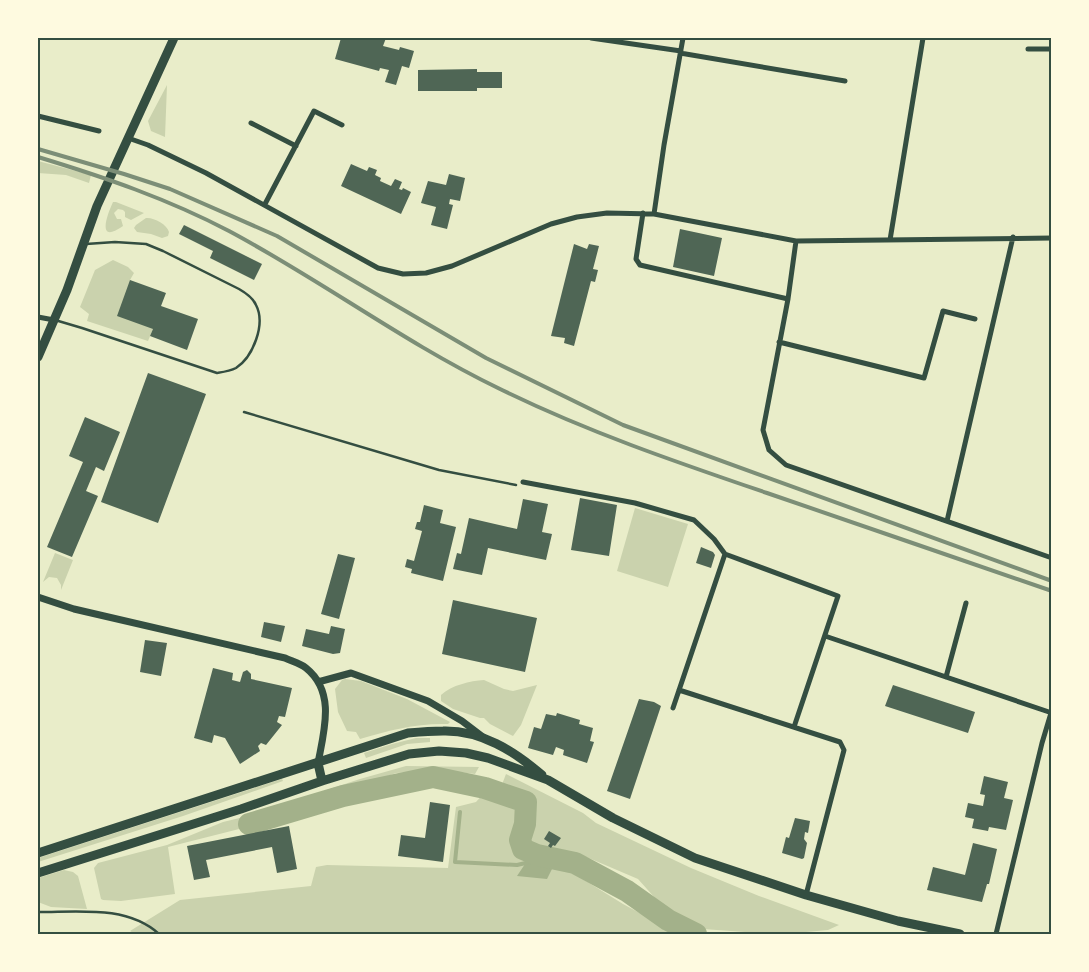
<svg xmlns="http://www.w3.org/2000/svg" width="1089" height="972" font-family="Ubuntu,sans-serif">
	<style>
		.green { fill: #cad2ad }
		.water { fill: #a3b18a }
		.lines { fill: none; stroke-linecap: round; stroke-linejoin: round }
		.stream { stroke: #a3b18a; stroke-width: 4 }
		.river { stroke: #a3b18a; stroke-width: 22 }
		.building { fill: #4f6655 }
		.path { stroke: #344e41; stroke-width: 2.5 }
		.service { stroke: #344e41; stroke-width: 2.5 }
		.minor { stroke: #344e41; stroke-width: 5 }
		.tertiary { stroke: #344e41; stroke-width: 7 }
		.primary { stroke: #344e41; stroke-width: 9 }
		.rail { stroke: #7c8e77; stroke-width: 4 }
		.neatline { fill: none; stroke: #344e41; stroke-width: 2 }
	</style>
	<rect width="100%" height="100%" fill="#e9edc9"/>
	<path class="green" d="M167,85L165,137L151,131L148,121Z
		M38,161L91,175L89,183L66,175L38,173Z
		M113,202H116L144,213L131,220L125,217V212L123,210L118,209L114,213L117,219H121L123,226C96,245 107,215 113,202Z
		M146,218C153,217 167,224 169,232L168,236L162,238L151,234L137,232L134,228L136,225Z
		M113,260L128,267L134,273L130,280L153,329L148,341L87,321L89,314L80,307L95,270Z
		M635,508L688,524L668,587L617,571Z
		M55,553L73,560L61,590V585L57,578L49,577L43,582Z
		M345,679L361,681L407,699L450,722L448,724C417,723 390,730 360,739L356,732L347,731L338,712L335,689L342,680Z
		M484,680L504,689L513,691L537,685L521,725L513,736L490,724L484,718H480L453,709L441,701V695C452,685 470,681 484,680Z
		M416,738H430V742L407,744L366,758L364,753L392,744Z
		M406,766L479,767L475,774L442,770L396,773L251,826L168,847L175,894L121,901L103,900L101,899L94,868L98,863L167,845L223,822L248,816L360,779Z
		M506,774L583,813L596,823L691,868L759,896L839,925L828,930L806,932H745L703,929L680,917L655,898L638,879L577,853L571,870L573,873L623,904L679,934H135L130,931L180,900L311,886L316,867L327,865L448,868L456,807L476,802L484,793L498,795Z
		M282,779L283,781L183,816L38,862V858Z
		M64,870L73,872L78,876L87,909L51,907L38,902V878Z"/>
	<path class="water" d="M532,845L540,846L557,859L547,879L517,876L529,858L527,849Z"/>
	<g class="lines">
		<path class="stream" d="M460,812L455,862L517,865L530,862"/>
		<path class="river" d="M249,824L343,796L433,777L485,788L526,802L525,824L520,840L523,849L537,855L575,863L627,891L668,920L696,934"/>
	</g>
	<path class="building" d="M341,38H386L383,46L399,50L400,47L414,51L409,68L402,66L396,85L385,82L389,70L380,68L379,71L335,59Z
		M477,69V72H502V88H477V91H418V70Z
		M351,164L367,171L369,167L377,170L375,175L381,178L380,181L391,186L395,179L402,182L399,189L402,190L403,188L411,192L401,214L341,186Z
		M449,174L465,178L460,201L450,199L449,204L453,205L447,229L431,225L436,207L421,203L428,181L446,185Z
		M184,225L262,264L254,280L210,258L213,251L179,234Z
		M680,229L722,238L714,276L673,267Z
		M574,244L587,249L589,244L599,246L593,269L598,270L595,282L591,281L574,346L564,343L565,338L551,336Z
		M130,280L166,293L161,306L198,319L187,350L150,336L153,329L117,316Z
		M148,373L206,394L158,523L101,502Z
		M85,417L120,432L104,471L96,467L86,491L98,496L72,557L47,547L83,462L69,456Z
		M580,498L617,505L609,556L571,550Z
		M523,499L548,504L542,532L552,534L546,560L488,548L482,575L453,569L457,553L461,554L469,518L517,529Z
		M424,505L443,510L440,523L456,527L443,581L411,573L412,569L405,567L407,559L414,561L422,531L415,529L417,522H420Z
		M701,547L713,552L715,555L711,568L696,563Z
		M338,554L355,558L339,619L321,614Z
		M453,600L537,618L525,672L442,654Z
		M264,622L285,626L281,642L261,637Z
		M331,626L345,629L340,653L333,654L302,646L306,629L329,634Z
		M145,640L167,643L161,676L140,672Z
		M213,668L233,673L232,680L240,682L243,672L247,670L251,674V679L292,688L285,717L279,716L277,722L282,725L266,745L261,743L258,746L260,751L240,764L225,738L214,735L212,743L194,738Z
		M893,685L975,712L968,733L885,706Z
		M639,699L654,702L661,706L630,799L607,791Z
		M557,713L580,720L579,724L593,728L590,741L594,742L587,763L563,755L564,750L556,747L553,755L528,748L534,727L541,729L546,714L556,716Z
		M984,776L1008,782L1004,798L1013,800L1006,830L989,827L988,831L972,828L974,819L965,817L968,803L983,806L985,795L980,794Z
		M430,802L450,805L443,862L398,856L401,835L425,838Z
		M795,818L810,821L808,833L805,832L804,839L807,843L804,858L802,859L782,853L786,837L789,838Z
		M289,826L297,869L277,873L272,847L206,860L210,877L194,880L187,846Z
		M549,831L561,838L555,846L553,845L551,848L548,846L550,843L544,839Z
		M973,843L997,849L989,884H987L982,902L927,890L933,867L965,875Z"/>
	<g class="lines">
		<path class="path" d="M244,412L439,470L516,485
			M38,912C78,912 127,905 159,934"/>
		<path class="service" d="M55,320L82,328L217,373C223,372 230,371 236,368C253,357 266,324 256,305C253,298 246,293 239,289L163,251L146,244L115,242L86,244"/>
		<path class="minor" d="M591,38L681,51
			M1028,49H1052
			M680,53L845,81
			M38,116L99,131
			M251,123L296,146
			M128,138L148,145L206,173L378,268L403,274L426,273L452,266L551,224L577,217L607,213L654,214L796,241L1052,238
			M265,204L314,111L342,125
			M643,213L636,259L640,265L788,299
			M654,214L664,145L683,38
			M890,240L923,38
			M796,241L788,299L763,430L769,450L786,465L1052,558
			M38,317L54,320
			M779,342L924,378L943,311L975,319
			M523,482L635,503L694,520L714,539L725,554
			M947,521L1013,237
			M725,554L838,596L794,727
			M825,636L1052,713
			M946,677L966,603
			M679,690L840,742L844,750L806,895
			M673,708L725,554
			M996,934L1042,743L1051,713"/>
		<path class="tertiary" d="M38,597L74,609L285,658C291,661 300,663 306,668C336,692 324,731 318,763
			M318,682L351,673L428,701L462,721L483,737"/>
		<path class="primary" d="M38,357L67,290L97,206L174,38
			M318,763L322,781
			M38,853L408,733C419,732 431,731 443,731C481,730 514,751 542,775
			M38,873L241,809L322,781L409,754L439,751L466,753L488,758L548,780L613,818L695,858L806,895L898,921L960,934"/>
		<path class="rail" d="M38,149L124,174L170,189L277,236L486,358L623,425L1052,581
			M38,157C104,177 168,199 229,231C321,280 405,343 498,388C585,431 676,462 767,493C862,526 957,558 1052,591"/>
	</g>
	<rect width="1089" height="972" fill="none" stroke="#fefae0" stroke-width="78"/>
	<rect x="39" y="39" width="1011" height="894" class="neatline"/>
</svg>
